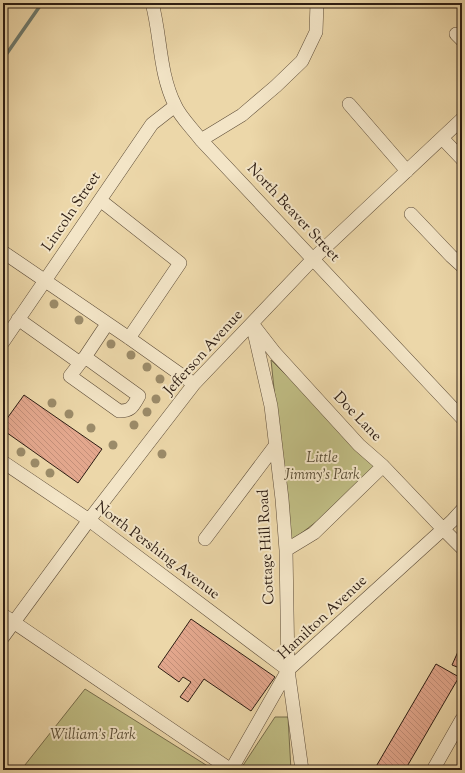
<svg xmlns="http://www.w3.org/2000/svg" width="465" height="773" font-family="'Sorts Mill Goudy',serif">
	<style>
		.green { fill: #bfbc83; stroke: #766c4b }
		.lines { fill: none; stroke-linecap: round; stroke-linejoin: round }
		.stream { stroke: #6e7b6f; stroke-width: 3.5 }
		.building { fill: url(#building-back-hatch); stroke: #2d1d13 }
		.minor-casing { stroke: #5d4c38; stroke-width: 14 }
		.minor { stroke: #f3e5c7; stroke-width: 13 }
		.tree { fill: #9b8b69 }
		.labels { text-anchor: middle; dominant-baseline: central; stroke-width: 4; stroke-linejoin: round; paint-order: stroke }
		.street-label { font-size: 15px; fill: #2d1d13; stroke: #f3e5c7 }
		.park-label { font-size: 15px; font-style: italic; fill: #594d35; stroke: #f3e5c7 }
	</style>
	<defs>
		<pattern id="building-back-hatch" width="6" height="6" patternUnits="userSpaceOnUse"><rect width="6" height="6" fill="#e3a78d"/><path d="M-1 5l2 2M0 0l6 6M5-1l2 2" fill="none" stroke="#c38f79"/></pattern>
	</defs>
	<rect width="100%" height="100%" fill="#ecd7a9"/>
	<filter id="stains"><feTurbulence type="fractalNoise" baseFrequency=".005" numOctaves="4"/><feColorMatrix values="0 0 0 0 .2 0 0 0 0 .09 0 0 0 0 .02 0 0 0 .5 -.17"/></filter>
	<radialGradient id="worn" r=".72"><stop offset=".6" stop-color="#630" stop-opacity="0"/><stop offset="1" stop-color="#630" stop-opacity=".3"/></radialGradient>
	<path class="green" d="M271,360L382,471L290,542Z
		M85,689L214,770H21Z
		M275,717H288L291,770H240Z"/>
	<g class="lines">
		<path class="stream" d="M3,59L42,3"/>
	</g>
	<path class="building" d="M24,395L102,449L78,483L3,430V424Z
		M191,619L275,677L251,711L204,679L188,702L180,697L191,682L183,677L179,682L158,667Z
		M461,645H462V669L452,665Z
		M436,664L459,677L405,770H374Z"/>
	<g class="lines">
		<g class="minor-casing">
			<path id="minor" d="M152,3C161,36 159,73 175,105C180,117 193,129 201,140L462,418
				M456,34L462,40
				M349,104L407,171
				M442,138L462,159
				M201,140L242,115L276,86L302,61L316,32L317,3
				M100,200L180,263L129,338
				M411,214L451,256L462,266
				M3,252L129,338L194,384
				M18,319L80,363L70,376L119,411C132,411 133,406 139,396L85,357L80,363
				M252,323L271,406L282,499L286,550L288,670L302,770
				M254,326L275,353L359,445L383,466L443,529L462,548
				M3,342L152,124L175,106
				M85,357L107,324
				M3,462L89,520L288,670
				M205,539L275,446
				M286,550L314,533L383,466
				M3,615L231,770L288,670L452,521L462,510
				M3,637L89,520L194,384L314,258L462,119
				M433,770L462,719"/>
		</g>
		<use href="#minor" class="minor"/>
	</g>
	<g class="tree">
		<circle cx="54" cy="304" r="4.5"/>
		<circle cx="79" cy="320" r="4.5"/>
		<circle cx="111" cy="344" r="4.5"/>
		<circle cx="131" cy="355" r="4.5"/>
		<circle cx="147" cy="367" r="4.5"/>
		<circle cx="160" cy="379" r="4.5"/>
		<circle cx="156" cy="399" r="4.5"/>
		<circle cx="52" cy="403" r="4.5"/>
		<circle cx="147" cy="412" r="4.5"/>
		<circle cx="69" cy="414" r="4.5"/>
		<circle cx="134" cy="425" r="4.5"/>
		<circle cx="91" cy="428" r="4.5"/>
		<circle cx="113" cy="445" r="4.5"/>
		<circle cx="21" cy="452" r="4.5"/>
		<circle cx="162" cy="454" r="4.5"/>
		<circle cx="35" cy="463" r="4.5"/>
		<circle cx="50" cy="473" r="4.5"/>
	</g>
	<g class="labels">
		<g class="street-label">
			<text transform="translate(72 212) rotate(-56)">Lincoln Street</text>
			<text transform="translate(293 213) rotate(47)">North Beaver Street</text>
			<text transform="translate(204 353) rotate(-48)">Jefferson Avenue</text>
			<text transform="translate(357 417) rotate(46)">Doe Lane</text>
			<text transform="translate(267 547) rotate(-93)">Cottage Hill Road</text>
			<text transform="translate(157 551) rotate(37)">North Pershing Avenue</text>
			<text transform="translate(323 618) rotate(-43)">Hamilton Avenue</text>
		</g>
		<g class="park-label">
			<text x="322" y="458">Little<tspan x="322" dy="17">Jimmy's Park</tspan></text>
			<text x="93" y="735">William's Park</text>
		</g>
	</g>
	<rect width="465" height="773" fill="none" stroke="#ecd7a9" stroke-width="16"/>
	<rect x="4" y="4" width="457" height="765" fill="none" stroke="#2d1d13" stroke-width="2"/>
	<rect x="8" y="8" width="449" height="757" fill="none" stroke="#2d1d13"/>
	<rect width="100%" height="100%" filter="url(#stains)"/>
	<rect width="100%" height="100%" fill="url(#worn)"/>
</svg>
